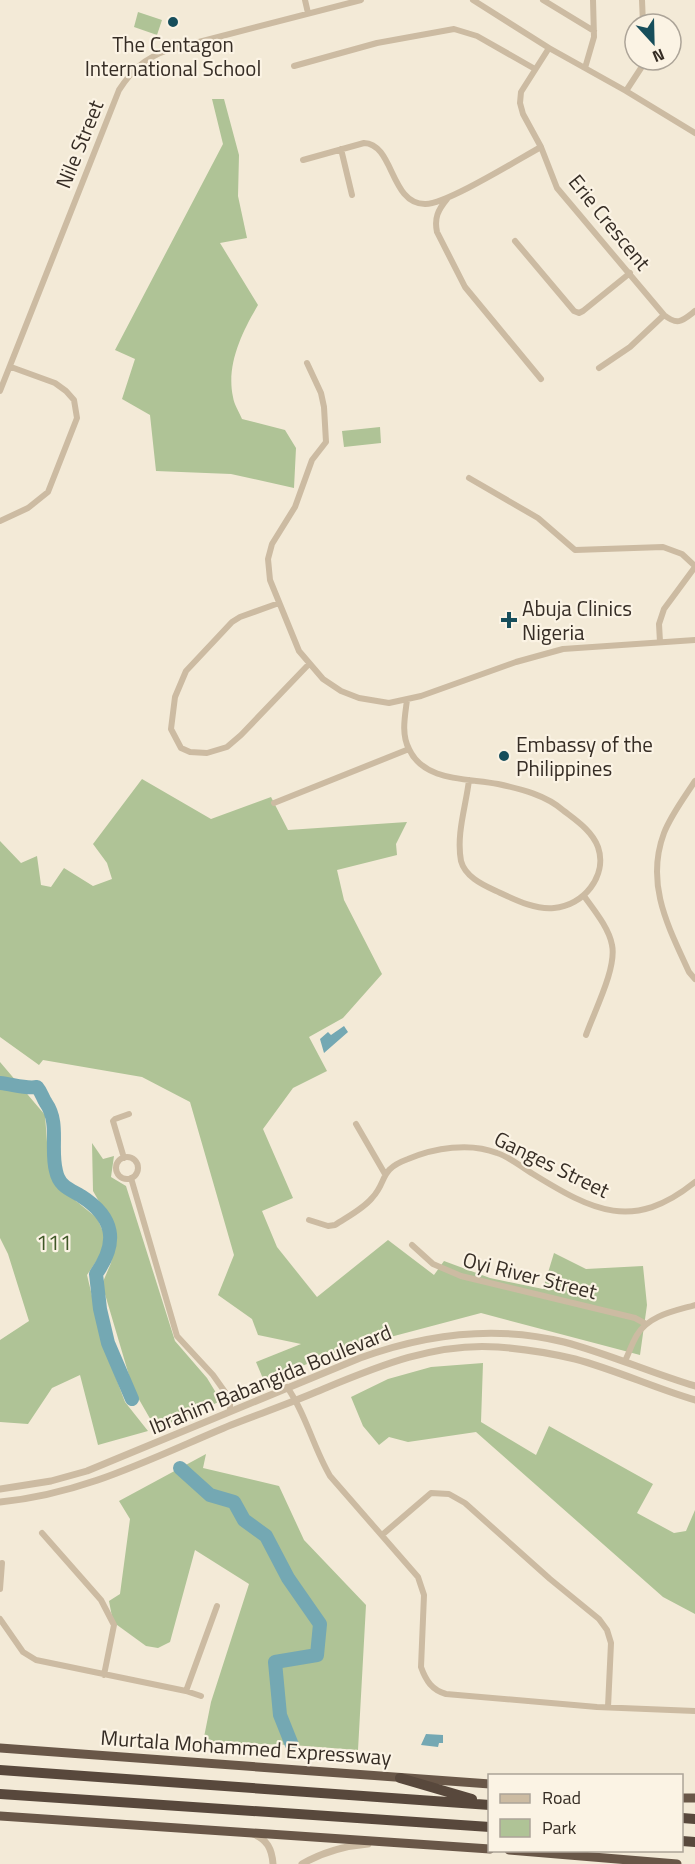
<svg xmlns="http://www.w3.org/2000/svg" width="695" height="1864" font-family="'Titillium Web',sans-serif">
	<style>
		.green { fill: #afc396 }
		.water { fill: #74a8b3 }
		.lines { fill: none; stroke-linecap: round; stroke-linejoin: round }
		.river { stroke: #74a8b3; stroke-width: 14 }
		.minor { stroke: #ccbba2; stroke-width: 6 }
		.tertiary { stroke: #ccbba2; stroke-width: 7 }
		.trunk { stroke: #695748; stroke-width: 9 }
		.motorway { stroke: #58483c; stroke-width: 10 }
		.poi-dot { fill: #174e5b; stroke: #fbf3e4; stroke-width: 2 }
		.labels { text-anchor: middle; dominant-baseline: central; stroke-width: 4.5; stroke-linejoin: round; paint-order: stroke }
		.poi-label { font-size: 21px; fill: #362d25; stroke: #fbf3e4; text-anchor: start }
		.street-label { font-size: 21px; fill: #362d25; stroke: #fbf3e4 }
		.park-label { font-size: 21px; fill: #3f5727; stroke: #fbf3e4 }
	</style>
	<rect width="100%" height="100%" fill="#f3ead7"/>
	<path class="green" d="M138,12L162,20L157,35L134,27Z
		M212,99H224L239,155L238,196L247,238L220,243L258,305C242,332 226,365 233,397C234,404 239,412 242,419L285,430L296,448L294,488L231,474L156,471L150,415L122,399L135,359L115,350L223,144Z
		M380,427L381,443L344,447L342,431Z
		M142,779L211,819L271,797L288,830L407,822L396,844L397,855L337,870L344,900L382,974L343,1018L309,1037L327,1071L293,1088L263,1129L293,1198L262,1211L277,1247L317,1297L388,1240L434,1275L444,1261L490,1278L543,1289L554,1253L586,1269L643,1266L647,1305L640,1355L481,1313L345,1349L264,1381L256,1362L301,1344L258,1335L252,1319L218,1295L234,1255L190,1102L142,1077L43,1060L39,1065L0,1037V841L21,863L37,856L41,885L51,887L64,868L93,886L112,879L107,863L93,844Z
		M0,1062L45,1115L47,1142L55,1184L97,1218L105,1236L103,1251L87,1275L104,1346L125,1402L148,1431L98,1445L80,1375L52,1388L28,1424L0,1422V1340L29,1321L8,1254L0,1238Z
		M92,1143L103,1159L114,1156L111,1177L126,1186L175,1341L207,1378L221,1401L156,1429L133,1389L102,1284L111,1263L116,1231L93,1191Z
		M483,1363L481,1422L536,1455L549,1426L653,1484L637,1513L674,1533L686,1531L695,1510V1614L663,1597L476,1432L408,1442L389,1437L379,1445L363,1426L351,1397L388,1379L431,1367Z
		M206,1454L203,1468L279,1486L304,1540L366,1605L358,1750L292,1745L203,1742L211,1702L249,1584L195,1550L170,1642L158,1648L146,1646L113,1622L109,1601L120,1594L130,1519L119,1501Z"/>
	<path class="water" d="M344,1026L348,1032L324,1053L320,1039L328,1032L331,1035Z
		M426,1734L443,1735V1743H439L438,1747L421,1745Z"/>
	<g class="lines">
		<path class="river" d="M0,1083C12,1084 25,1089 37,1087C42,1093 42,1097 46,1103C60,1123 50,1148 56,1171C59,1186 69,1189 81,1196C114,1217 119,1242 96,1274L100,1309L108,1343L132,1399
			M180,1468L210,1495L234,1502L244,1520L266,1536L288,1578L320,1624L317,1655L275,1662L280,1715L292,1745"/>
		<path class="minor" d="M305,0L308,13
			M473,0L549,48L626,91L695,133
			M543,0L594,31
			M642,0L643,24
			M549,48L521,92L520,103L523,114L541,147L557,188L664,315C678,326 682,321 695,311
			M294,66L377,43L454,29L477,36L535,69
			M585,68L594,37L593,0
			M626,91L643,65L644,60
			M341,149L352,195
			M303,160L364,143C394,144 390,204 425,204C445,205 519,159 541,147
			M447,199C438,210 434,218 437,232L465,287L541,379
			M515,241L574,311L579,313L583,311L630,273
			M307,363L321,393L324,407L326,442L312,460L295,507L272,544L268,559L270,580L299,651L323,679L341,691L359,698L389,703L421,696L516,662L563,649L695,640
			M599,368L630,347L664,315
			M0,391L119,90C132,70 145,58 168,50L361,0
			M469,478L538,518L575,550L663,547L682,554L695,566
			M0,521L28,508L48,492L77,418L74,400L66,391L55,383L11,367
			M279,603L240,617L232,622L186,671L175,697L171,729L181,748L190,752L207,753L227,747L241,735L309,664
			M660,642L659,624L664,609L695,567
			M407,700C405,716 401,734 409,749C424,782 468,778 498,784C521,789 546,795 564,811C577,821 592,831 598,847C608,876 583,906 554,908C533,910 512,898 494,890C481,884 465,876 461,861C456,834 466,806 469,780
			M695,781C684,798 671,815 664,833C645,884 668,926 689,972L695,979
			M274,803L409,749
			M584,896C594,910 609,928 612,945C617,968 594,1012 586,1035
			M356,1124L385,1174
			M116 1168a11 11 0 1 1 22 0a11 11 0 1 1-22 0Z
			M124,1158L113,1121L115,1119L129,1114
			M131,1178L177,1336L213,1375L230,1399V1411
			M309,1220L328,1226L335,1225C347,1217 363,1209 372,1198C388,1181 378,1170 408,1159C434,1148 470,1142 497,1153C510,1157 521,1167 533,1174C593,1211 633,1232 695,1182
			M412,1245L433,1264L461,1276L635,1318L646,1324
			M625,1361C629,1353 632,1343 637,1335C649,1315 675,1311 695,1305
			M287,1387C306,1414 313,1447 330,1476L418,1577L424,1595L421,1667C426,1681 432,1690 446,1694L597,1707L695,1711
			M42,1533L101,1600L114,1625L104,1675
			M382,1535L431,1493L449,1494L465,1503L550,1579L599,1619L607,1630L611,1643L608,1707
			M0,1589L2,1563
			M0,1619L23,1652L36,1660L186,1691L201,1696
			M186,1691L217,1606"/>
		<path class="tertiary" d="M0,1489L51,1481L87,1471L360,1358C426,1334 495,1325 564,1342C609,1354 651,1373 695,1386
			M0,1502C85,1494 154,1457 231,1425C259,1414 288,1404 316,1392C374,1368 433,1342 498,1347C524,1349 550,1353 575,1359C616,1370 654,1388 695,1400
			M253,1834C267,1839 272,1849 273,1864
			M302,1864C323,1852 344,1846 368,1844"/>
		<path class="trunk" d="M0,1748L490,1784
			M682,1798H695
			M0,1816L490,1849
			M509,1850L677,1864"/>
		<path class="motorway" d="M0,1770L490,1805
			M400,1778L472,1799
			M0,1794L490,1827
			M682,1818L695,1819
			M682,1841L695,1842"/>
	</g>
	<g class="poi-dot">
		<circle cx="173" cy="22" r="6"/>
		<path d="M506 611h6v6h6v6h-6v6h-6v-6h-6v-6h6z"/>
		<circle cx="504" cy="756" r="6"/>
	</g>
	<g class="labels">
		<g class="poi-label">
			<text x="173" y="44" text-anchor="middle">The Centagon<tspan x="173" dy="24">International School</tspan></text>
			<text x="522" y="608">Abuja Clinics<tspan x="522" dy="24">Nigeria</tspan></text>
			<text x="516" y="744">Embassy of the<tspan x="516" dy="24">Philippines</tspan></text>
		</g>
		<g class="street-label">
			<text transform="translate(79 144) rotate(-68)">Nile Street</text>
			<text transform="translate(610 222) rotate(51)">Erie Crescent</text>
			<text transform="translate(552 1164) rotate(26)">Ganges Street</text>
			<text transform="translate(530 1275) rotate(14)">Oyi River Street</text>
			<text transform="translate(270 1379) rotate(-22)">Ibrahim Babangida Boulevard</text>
			<text transform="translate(246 1747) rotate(4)">Murtala Mohammed Expressway</text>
		</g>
		<g class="park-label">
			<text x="54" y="1242">111</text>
		</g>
	</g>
	<rect x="488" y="1774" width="195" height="78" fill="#fbf3e4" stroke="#aca498" stroke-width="1.5"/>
	<rect x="500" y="1794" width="30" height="9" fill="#ccbba2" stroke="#aca498" stroke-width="1.5"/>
	<text x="542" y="1804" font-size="18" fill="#362d25">Road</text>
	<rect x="500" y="1819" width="30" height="18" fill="#afc396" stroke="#aca498" stroke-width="1.5"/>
	<text x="542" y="1834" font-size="18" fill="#362d25">Park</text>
	<g transform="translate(653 42) rotate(158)"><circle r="28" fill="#fbf3e4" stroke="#aca498" stroke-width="1.5"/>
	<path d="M0-4.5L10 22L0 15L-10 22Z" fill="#174e5b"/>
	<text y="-9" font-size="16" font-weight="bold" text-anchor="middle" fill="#362d25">N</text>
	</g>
</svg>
